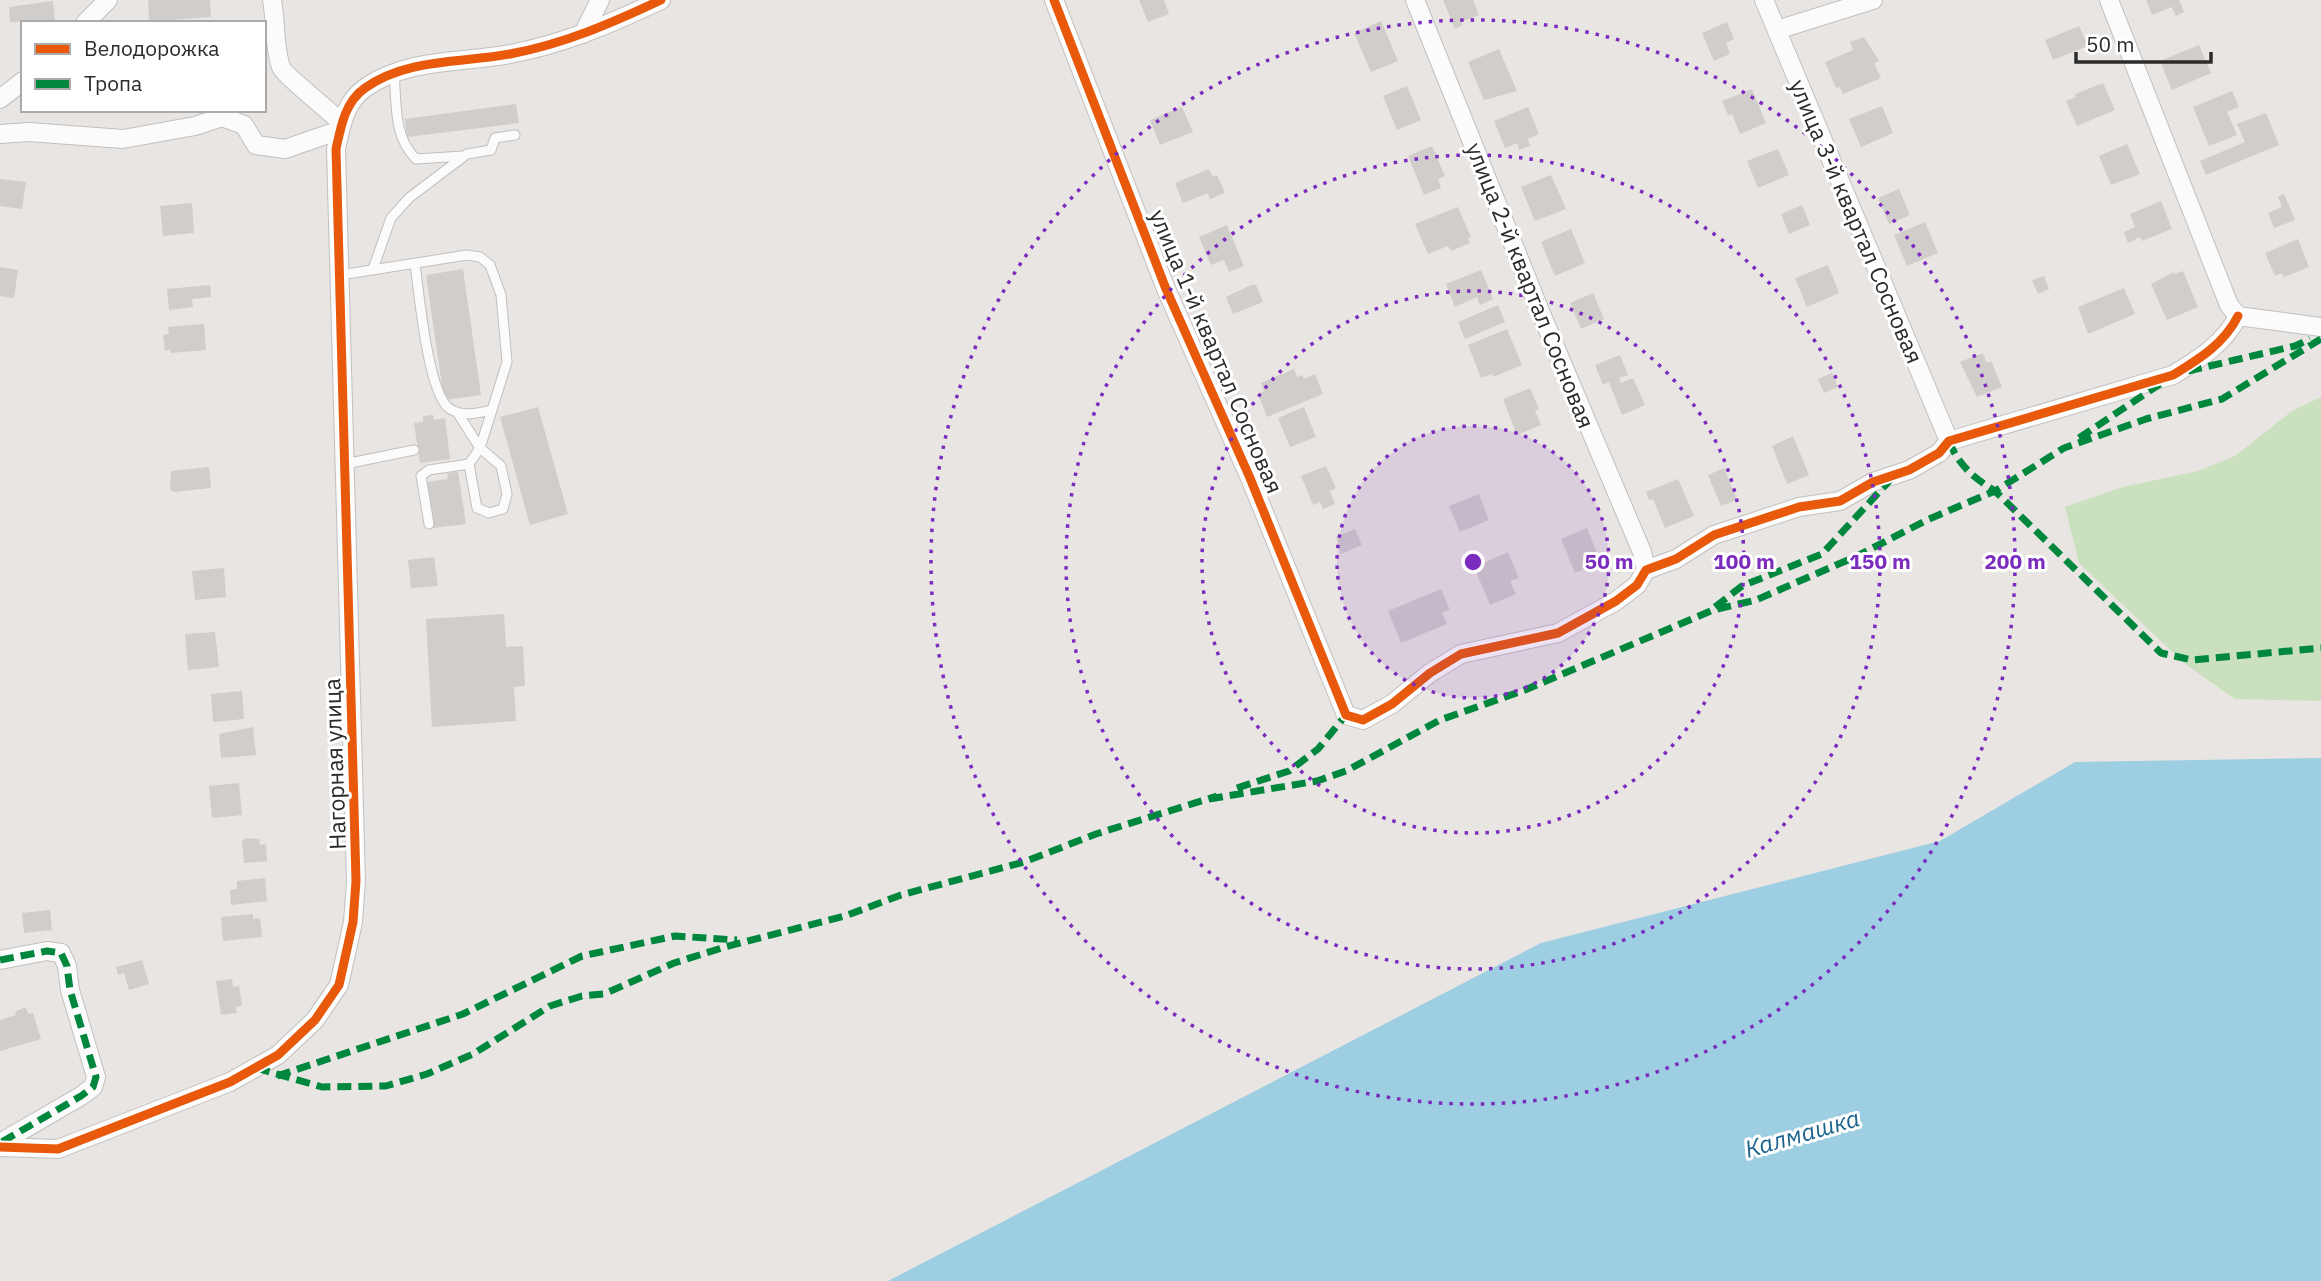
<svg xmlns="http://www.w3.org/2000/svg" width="2321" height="1281" font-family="'IBM Plex Sans',sans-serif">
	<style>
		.green { fill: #cbe0be }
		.water { fill: #9ecee2 }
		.building { fill: #d0cdcb }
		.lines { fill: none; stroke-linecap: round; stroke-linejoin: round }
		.service-casing { stroke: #c1c0c0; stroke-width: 11 }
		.minor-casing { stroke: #c1c0c0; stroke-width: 20 }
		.service { stroke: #fcfbfb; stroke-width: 9 }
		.minor { stroke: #fcfbfb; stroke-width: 18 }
		.quiet { stroke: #00873e; stroke-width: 7; stroke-dasharray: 14 7; stroke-linecap: butt }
		.cycleway-casing { stroke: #fff; stroke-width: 13 }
		.cycleway { stroke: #e8590c; stroke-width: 9 }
		.ring { fill: none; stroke: #7b2cbf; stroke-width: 3.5; stroke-dasharray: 3.5 7 }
		.labels { text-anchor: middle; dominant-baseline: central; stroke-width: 6; stroke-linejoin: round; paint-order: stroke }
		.street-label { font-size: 23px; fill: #2b2b2b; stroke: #fff }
		.water-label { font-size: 24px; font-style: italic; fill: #1c648e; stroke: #fff }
		.centre { fill: #7b2cbf; stroke: #fff; stroke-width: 3.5 }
		.ring-label { font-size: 21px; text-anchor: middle; font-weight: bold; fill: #7b2cbf; stroke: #fff; stroke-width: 6; stroke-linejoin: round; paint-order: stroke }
	</style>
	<rect width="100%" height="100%" fill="#e8e5e2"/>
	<path class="green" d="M2321,397V701L2235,699L2185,664L2079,563L2065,507L2123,487L2198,471L2235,456L2292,411Z"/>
	<path class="water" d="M2321,758V1281H888L1541,943L1940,841L2075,762Z"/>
	<path class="building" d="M148,0H210L211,17L149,22Z
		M1139,0H1164L1169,14L1148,22Z
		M1443,0H1473L1479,15L1461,22L1463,25L1455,29Z
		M2146,0H2179L2184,12L2176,16L2172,7L2152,15Z
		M53,1L55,21L10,22L9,7Z
		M1381,21L1398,61L1371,72L1354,33Z
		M1727,22L1734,39L1726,43L1730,54L1714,61L1702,33Z
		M2079,26L2088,46L2053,60L2045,40Z
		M1864,37L1879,61L1874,63L1881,78L1843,94L1840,87L1836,88L1825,62L1853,50L1850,42Z
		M2199,45L2211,73L2172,90L2160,61Z
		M1499,49L1517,91L1484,100L1468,62Z
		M2103,83L2115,110L2077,126L2066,101L2076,97L2075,94Z
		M1407,86L1421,120L1397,130L1383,96Z
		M1752,89L1766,123L1740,134L1732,114L1728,115L1722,101Z
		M2232,91L2239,107L2227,112L2237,135L2209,146L2193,107Z
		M516,104L519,123L407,137L405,119Z
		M1882,106L1893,133L1861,147L1849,119Z
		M1182,107L1193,132L1160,145L1150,120Z
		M1528,107L1539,134L1528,139L1530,146L1519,150L1517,143L1505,148L1494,121Z
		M2266,113L2279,145L2206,175L2200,161L2245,142L2237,124Z
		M2127,144L2140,174L2111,185L2099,156Z
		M1432,146L1445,176L1438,179L1441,188L1424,195L1408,156Z
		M1778,149L1789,175L1758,188L1747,161Z
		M1209,169L1213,177L1217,175L1225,193L1210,199L1208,193L1183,203L1175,183Z
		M1551,175L1566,209L1535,221L1521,187Z
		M0,179L26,182L22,209L0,206Z
		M1899,189L1910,215L1889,224L1878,198Z
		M2284,194L2295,220L2274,228L2268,213L2282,207L2278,197Z
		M2161,201L2172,229L2142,241L2140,237L2128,243L2124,232L2135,227L2130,214Z
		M192,203L194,233L163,236L160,206Z
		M1802,205L1810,225L1789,234L1781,214Z
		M1458,207L1471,237L1468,238L1470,243L1451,251L1448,246L1428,254L1415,224Z
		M1925,222L1938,253L1907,266L1894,235Z
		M1227,225L1244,266L1229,272L1224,260L1211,265L1199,237Z
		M1571,229L1585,263L1555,276L1541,242Z
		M2298,239L2309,267L2284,277L2282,273L2275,276L2265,253Z
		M1828,265L1839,293L1807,307L1795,278Z
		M0,267L18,270L14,298L0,296Z
		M463,269L481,395L444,400L426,275Z
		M1481,270L1493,299L1480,305L1477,297L1455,307L1446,284Z
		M2183,271L2198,307L2167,320L2151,284L2174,272L2175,274Z
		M2044,276L2049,289L2038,294L2032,280Z
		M210,285L211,297L192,299L193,307L169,310L167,289Z
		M1251,285H1256L1263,302L1233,314L1226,297Z
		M2124,288L2135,314L2088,334L2078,307Z
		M1593,293L1604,319L1581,329L1570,303Z
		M1498,305L1505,322L1465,339L1458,322Z
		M204,324L206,350L171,353L170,350H165L163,335L169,334L168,327Z
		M1507,329L1522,365L1493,377L1492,374L1481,378L1468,345Z
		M1983,353L1987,363L1991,361L2002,387L1977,397L1960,362Z
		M1620,355L1628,375L1619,378L1621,383L1633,378L1645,405L1622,415L1609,382L1603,385L1595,365Z
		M1294,369L1297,377L1302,375L1304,379L1315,374L1323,394L1267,417L1258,394L1264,391L1261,383Z
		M1832,373L1838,387L1824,393L1818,379Z
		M1530,388L1539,409L1535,411L1541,425L1517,435L1503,399Z
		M538,407L568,514L530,525L500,417Z
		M1304,407L1316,437L1290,447L1278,418Z
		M433,415L434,420L445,418L450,459L420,463L414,423L423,422V416Z
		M1793,436L1809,475L1787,484L1772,446Z
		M1326,466L1336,488L1330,491L1335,504L1323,509L1320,502L1313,505L1301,476Z
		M209,467L211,488L173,492L170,489L171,471Z
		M1724,468L1737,500L1721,506L1708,475Z
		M458,472L466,524L433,528L427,482L448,479L447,473Z
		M1678,479L1694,516L1665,528L1653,499L1649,500L1646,492Z
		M1479,494L1489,520L1460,532L1449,506Z
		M1587,528L1601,562L1575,573L1561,539Z
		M1355,529L1362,545L1341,554L1336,537Z
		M1508,552L1519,578L1510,581L1516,594L1490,605L1474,567Z
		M434,557L438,586L411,588L408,560Z
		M224,568L226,597L195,600L192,571Z
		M1441,589L1450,610L1442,612L1447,624L1401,643L1388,611Z
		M504,614L506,647L523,646L525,686L514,687L516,721L432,727L426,619Z
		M215,632L219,667L188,670L185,634Z
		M242,691L244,719L213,722L211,694Z
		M253,727L256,755L221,758L219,734Z
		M239,783L242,815L212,818L209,786Z
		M246,838L259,839L260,845L266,844L267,861L244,863L242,841Z
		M265,878L267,901L231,905L230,890L237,889V881Z
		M50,910L52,930L24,933L22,913Z
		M253,914V919L260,918L262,937L223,941L221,917Z
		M142,960L149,984L129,990L124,973L118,975L116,967Z
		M232,979L233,987L239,986L242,1006L236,1007L237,1013L221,1015L216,981Z
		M25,1007L29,1014L33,1013L41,1039L0,1051V1020L16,1015L15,1012Z"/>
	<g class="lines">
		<g class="service-casing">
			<path id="service" d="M394,74C397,105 393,136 416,159L463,156
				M373,269L391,218L409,198L467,154L491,150L495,138L515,135
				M340,275L467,255L480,257L490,265L501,295L507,362L492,410C478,413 463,417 450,409C428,395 419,293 415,264
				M345,464L414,450
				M469,464L480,448L492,410
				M429,524L421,476L429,470L469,464L477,508L489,513L503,509L507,494L501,466L480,448L457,412"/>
		</g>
		<g class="minor-casing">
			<path id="minor" d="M272,0C276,21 274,47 281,67C283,74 332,113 342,123
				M1054,0L1166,289L1250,478L1346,715L1363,720L1392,704L1430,673L1461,654L1558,633L1616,601L1637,585L1646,570L1676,559L1714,535L1799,507L1840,501L1873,482L1909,470L1939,453L1949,441L2173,375C2199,359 2224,344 2238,316
				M1415,0L1540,311L1642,552L1646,570
				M1764,0L1949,441
				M2109,0L2229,305L2238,316
				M85,23L108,0
				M1777,30L1873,0
				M583,34L600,0
				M0,99L23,81
				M0,134L29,132L123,139L195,126L222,117L244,125L256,145L285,149L340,130
				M2238,316L2321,327
				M0,960L47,951L61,953L67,966L70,990L96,1077L93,1087L81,1096L0,1143
				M0,1147L58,1149L230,1082L278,1055L315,1020L339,985L353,922L356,881L336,149C341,126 345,102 365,88C407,58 463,63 510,54C564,44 612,23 661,0"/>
		</g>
		<use href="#service" class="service"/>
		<use href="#minor" class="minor"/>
		<path class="quiet" d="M2188,371L2295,346L2310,339
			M2079,438L2160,384
			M1949,441C1959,466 1973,477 1995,491L2161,653L2192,660L2321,648
			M1715,607L1742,586L1822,554L1892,478
			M1237,788L1289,771L1318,749L1346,715
			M1209,799L1317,781L1346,771L1440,720L1525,690L1713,610L1756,600L1857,556L1927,520L1995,491L2064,448L2146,419L2222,399L2321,339
			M0,960L47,951L61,953L67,966L70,990L96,1077L93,1087L81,1096L0,1143
			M256,1068L322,1087L386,1086L427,1074L473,1054L550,1006L582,996L604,994L674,963L725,947L845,916L901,895L1024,862L1096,834L1217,796
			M277,1076L463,1014L582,956L675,936L737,940"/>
		<g class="cycleway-casing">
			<path id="cycleway" d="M1054,0L1166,289L1250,478L1346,715L1363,720L1392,704L1430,673L1461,654L1558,633L1616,601L1637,585L1646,570L1676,559L1714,535L1799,507L1840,501L1873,482L1909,470L1939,453L1949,441L2173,375C2199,359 2224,344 2238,316
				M0,1147L58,1149L230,1082L278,1055L315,1020L339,985L353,922L356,881L336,149C341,126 345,102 365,88C407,58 463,63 510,54C564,44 612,23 661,0"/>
		</g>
		<use href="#cycleway" class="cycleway"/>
	</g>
	<circle cx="1473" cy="562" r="136" fill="#7b2cbf" fill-opacity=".12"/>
	<g class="ring">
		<circle cx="1473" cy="562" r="136"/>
		<circle cx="1473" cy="562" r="271"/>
		<circle cx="1473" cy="562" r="407"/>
		<circle cx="1473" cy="562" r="542"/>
	</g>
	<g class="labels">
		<g class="street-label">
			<text transform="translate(1857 221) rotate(67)">улица 3-й квартал Сосновая</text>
			<text transform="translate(1531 285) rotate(68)">улица 2-й квартал Сосновая</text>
			<text transform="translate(1217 351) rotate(67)">улица 1-й квартал Сосновая</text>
			<text transform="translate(334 764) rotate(-92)">Нагорная улица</text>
		</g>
		<g class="water-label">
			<text transform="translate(1802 1133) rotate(-16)">Калмашка</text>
		</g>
	</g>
	<circle cx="1473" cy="562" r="10" class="centre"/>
	<g class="ring-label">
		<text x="1609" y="569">50 m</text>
		<text x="1744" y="569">100 m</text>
		<text x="1880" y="569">150 m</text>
		<text x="2015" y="569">200 m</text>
	</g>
	<rect x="21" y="21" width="245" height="91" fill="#ffffff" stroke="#aaaaaa" stroke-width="2"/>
	<rect x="35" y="44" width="35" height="10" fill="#e8590c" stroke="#aaaaaa" stroke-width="2"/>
	<text x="84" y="56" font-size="21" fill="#2b2b2b">Велодорожка</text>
	<rect x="35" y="79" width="35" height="10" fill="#00873e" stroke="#aaaaaa" stroke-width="2"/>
	<text x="84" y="91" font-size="21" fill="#2b2b2b">Тропа</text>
	<path d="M2076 52v10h135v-10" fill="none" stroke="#2b2b2b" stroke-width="3.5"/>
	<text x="2086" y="52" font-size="21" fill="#2b2b2b" stroke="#ffffff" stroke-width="5" paint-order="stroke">50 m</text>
</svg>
